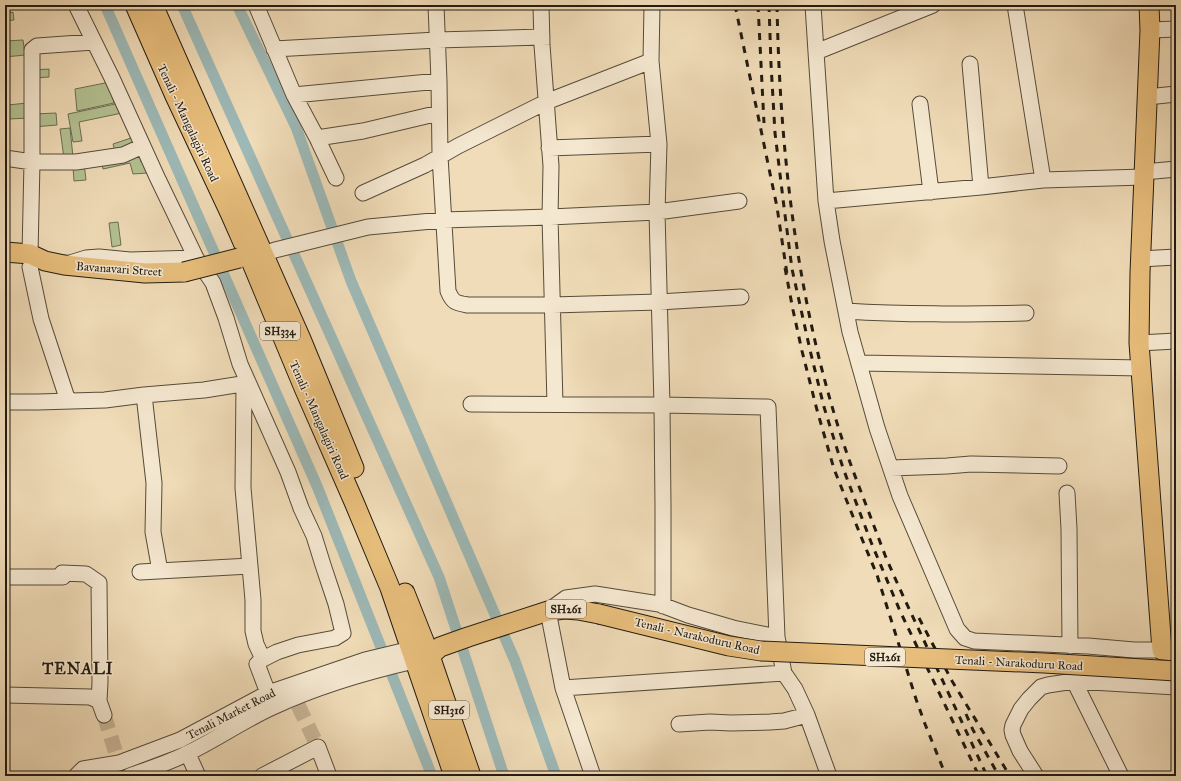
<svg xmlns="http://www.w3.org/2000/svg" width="1181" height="781" font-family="'IM FELL Great Primer',serif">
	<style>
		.green { fill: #b4c293; stroke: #6b6e52 }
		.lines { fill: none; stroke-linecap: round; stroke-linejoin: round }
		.canal { stroke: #9db9b7; stroke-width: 11 }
		.minor-tunnel { stroke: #c7b596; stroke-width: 15; stroke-dasharray: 15 8; stroke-linecap: butt }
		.minor-casing { stroke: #564b3a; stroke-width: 17 }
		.major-casing { stroke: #221b10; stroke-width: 21 }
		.minor { stroke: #f5e8d1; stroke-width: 15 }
		.major { stroke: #e8be7c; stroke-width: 19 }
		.rail { stroke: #221b10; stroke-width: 3; stroke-dasharray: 7 7; stroke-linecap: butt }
		.major-bridge-casing { stroke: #221b10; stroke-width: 21; stroke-linecap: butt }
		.major-bridge { stroke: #e8be7c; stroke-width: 19 }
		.labels { text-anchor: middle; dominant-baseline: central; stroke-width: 3; stroke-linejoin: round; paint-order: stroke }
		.shield { fill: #f5e8d1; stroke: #61584a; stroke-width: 1 }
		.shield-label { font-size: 11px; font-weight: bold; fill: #221b10 }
		.street-label { font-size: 12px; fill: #221b10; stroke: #f5e8d1 }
		.district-label { font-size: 16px; font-weight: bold; letter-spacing: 1px; fill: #221b10; stroke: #f5e8d1 }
	</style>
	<rect width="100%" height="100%" fill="#f0dcb8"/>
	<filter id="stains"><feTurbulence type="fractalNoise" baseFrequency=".005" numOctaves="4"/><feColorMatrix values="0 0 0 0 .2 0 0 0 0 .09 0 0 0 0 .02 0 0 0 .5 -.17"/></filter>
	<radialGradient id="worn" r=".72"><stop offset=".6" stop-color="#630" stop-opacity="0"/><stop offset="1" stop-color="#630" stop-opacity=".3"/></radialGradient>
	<path class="green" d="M10,11V13L13,12L14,20L5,21V12Z
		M23,40L25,55L5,57V41Z
		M49,69V77L34,78L33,70Z
		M110,82L114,103L77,111L75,89Z
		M27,103L29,118L9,119L8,105Z
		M120,103L122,113L79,122L82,141L73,142L68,114Z
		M56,113L57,125L33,127L34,114Z
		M70,128L73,157L64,158L60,129Z
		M134,137L137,147L116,154L113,144Z
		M139,150L143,160L140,161H143L147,173L133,174L130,163L103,169L101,160Z
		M84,163L86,180L74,181L73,167Z
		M118,222L121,245L112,247L109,223Z"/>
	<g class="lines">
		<path class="canal" d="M105,5L317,486L432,776
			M182,5L439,577L504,776
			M237,5L296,127L351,281L515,661L556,776"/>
		<path class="minor-tunnel" d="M298,705L318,747
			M104,715L119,763"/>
		<g class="minor-casing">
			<path id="minor" d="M76,5L112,78L157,177L196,258L213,283L226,318L240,364L288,472L301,508L314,536L323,565L336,604L343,633L335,638L298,645L277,652L263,659L257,664L268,693
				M256,5L294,95L317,138L336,178
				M436,5L439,81L440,156L448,291C453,303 456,303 468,305H552L659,302L741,297
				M541,5L542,45L551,166L550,217L555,404
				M652,5L651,61L659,144L657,212L739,201
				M813,5L816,52L826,201L832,241L850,332L877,428L900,496L957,629L965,638L974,641L1088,646L1134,650H1162
				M1015,5L1043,180
				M1150,30L1176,29
				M274,49L437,40L542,37
				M816,52L933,5
				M970,64L981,187
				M294,95L439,81
				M1147,97L1176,94
				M920,104L931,192
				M317,138L363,131L439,113
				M549,148L659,144
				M5,158L32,162H76L123,155L143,146
				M1144,172L1176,169
				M363,193L425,165L458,146L546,102L651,61
				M826,201L981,187L1043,180L1144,177
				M30,254L32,162V50L37,46L94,42
				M264,254L275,250L368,227L443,220L550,217L657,212L662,405L768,407L777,637L784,673
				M1140,259L1176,257
				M70,263L86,258L99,257L130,260L196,258
				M30,267L41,319L68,401
				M846,311C906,315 965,314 1026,313
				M1139,343L1176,341
				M859,363L1142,368
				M244,384L243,488L253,600V631L256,644L263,659
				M144,395L154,483L153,532L160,571
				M5,402H38L105,400L144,395L204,390L248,383
				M471,404L662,405L663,507V606
				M891,468L947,466L971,464L1059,466
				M1067,493L1069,529L1070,646
				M140,572L250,566
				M62,573L86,574L99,583L100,682L99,701
				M5,577H63
				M1074,681L1121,776
				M563,688L784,673L795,689L807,715L829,776
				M5,695L90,697L99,701L104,715
				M679,724L710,722L731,723L770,722L784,721L807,715
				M188,754L198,776
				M76,776L83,769L119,763L180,740L268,693L365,660L411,649
				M129,776C149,769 169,763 188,753C217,739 244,720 273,707C318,686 366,672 414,661
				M262,776L318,747L329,776
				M593,776L563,688L548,611L566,598L595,594L659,604L688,615L733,628L777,637
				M1036,776L1020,751L1013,735L1012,730L1013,725L1021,709L1029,699L1041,687L1048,685L1074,681L1176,687"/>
		</g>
		<g class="major-casing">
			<path id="major" d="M135,5L175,96L230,213L249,256L304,388L354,502L390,588L454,776
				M153,5L301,339L354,468
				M1149,5L1150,30L1140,273L1139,343L1162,650L1176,651
				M5,252L30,254L45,261L64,265L145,273L184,272
				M405,593L430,656L471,776
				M418,660L430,656L440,647L468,637L548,611L565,609L578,610L599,614"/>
		</g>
		<use href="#minor" class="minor"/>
		<use href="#major" class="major"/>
		<path class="rail" d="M735,5L777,207L787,274
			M758,5L764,123
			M769,5L771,64L775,133L784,207L792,269L810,350L824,407L843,468L871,542L900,611L979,776
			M777,5C780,161 799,320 852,468C863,497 874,526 885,555C898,586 913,617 927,647C947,690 967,733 987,776
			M785,268L793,310L802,351L817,410L834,469L862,539L877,575L916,699L925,724L946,776
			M919,618L952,681L1010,776
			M966,714L973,730L999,776"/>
		<g class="major-bridge-casing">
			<path id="major-bridge" d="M184,272L239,258
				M599,614L729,646L761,651L1044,663L1176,671"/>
		</g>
		<use href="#major-bridge" class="major-bridge"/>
	</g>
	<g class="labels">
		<g class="shield">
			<rect x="260" y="322" width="40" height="18" rx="3"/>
			<rect x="546" y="600" width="40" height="18" rx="3"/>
			<rect x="865" y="648" width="40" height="18" rx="3"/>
			<rect x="429" y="701" width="40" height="18" rx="3"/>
		</g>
		<g class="shield-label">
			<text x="280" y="331">SH334</text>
			<text x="566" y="609">SH261</text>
			<text x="885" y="657">SH261</text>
			<text x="449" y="710">SH316</text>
		</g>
		<g class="street-label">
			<text transform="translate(188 123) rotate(65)">Tenali - Mangalagiri Road</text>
			<text transform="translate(119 269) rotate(4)">Bavanavari Street</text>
			<text transform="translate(319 420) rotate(66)">Tenali - Mangalagiri Road</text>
			<text transform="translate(697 636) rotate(13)">Tenali - Narakoduru Road</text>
			<text transform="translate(1019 663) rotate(3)">Tenali - Narakoduru Road</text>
			<text transform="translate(231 714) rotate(-27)">Tenali Market Road</text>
		</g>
		<g class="district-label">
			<text x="78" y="668">TENALI</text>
		</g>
	</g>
	<rect width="1181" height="781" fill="none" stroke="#f0dcb8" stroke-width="20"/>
	<rect x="6" y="6" width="1169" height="769" fill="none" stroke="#221b10" stroke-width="2"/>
	<rect x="10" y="10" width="1161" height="761" fill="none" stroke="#221b10"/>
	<rect width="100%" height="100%" filter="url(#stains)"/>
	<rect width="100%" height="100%" fill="url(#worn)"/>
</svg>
